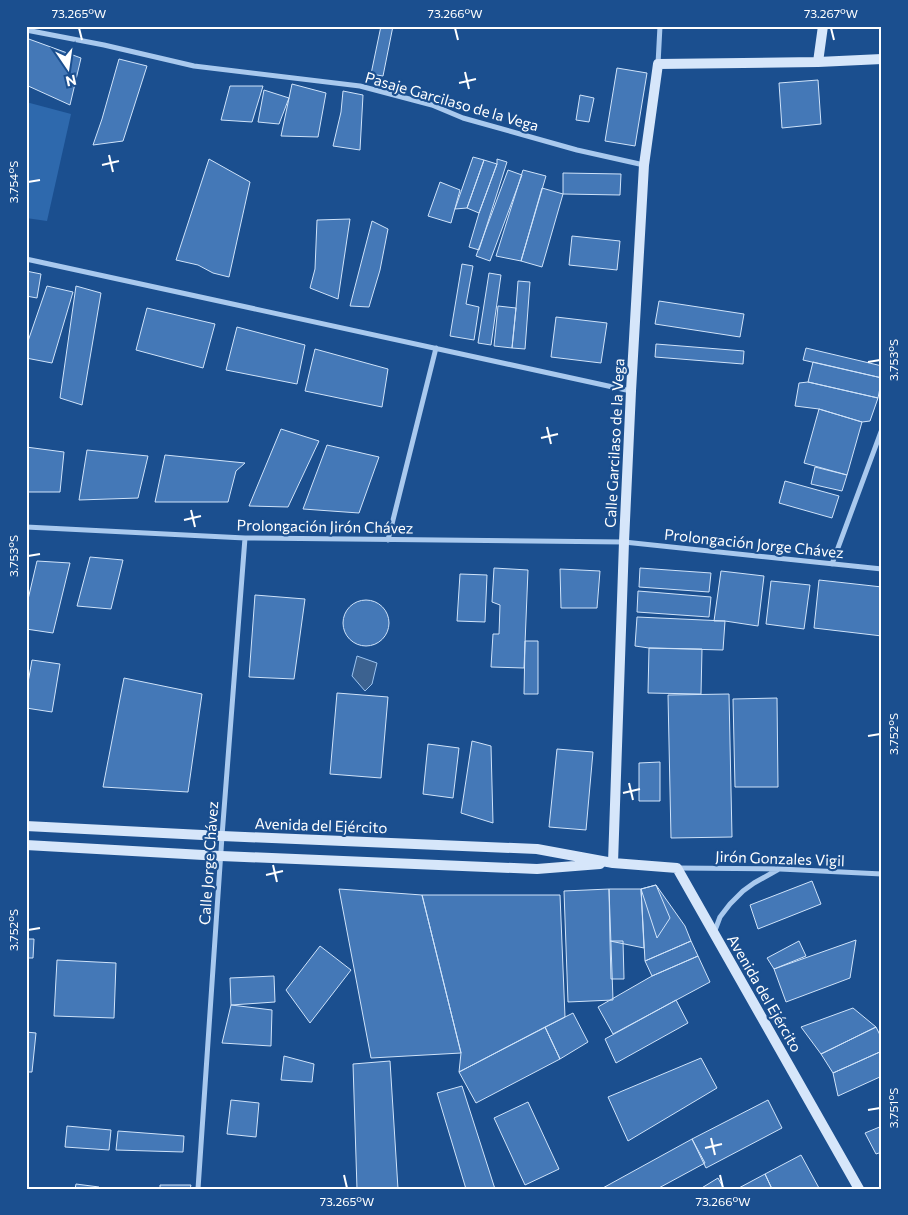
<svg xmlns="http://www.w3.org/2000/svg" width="908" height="1215" font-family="Commissioner,sans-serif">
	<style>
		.green { fill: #2e69ad }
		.water { fill: #3c6290; stroke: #9cc4f0 }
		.building { fill: #4478b7; stroke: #cfe3fa }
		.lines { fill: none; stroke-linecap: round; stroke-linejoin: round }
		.street { stroke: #a9c9ee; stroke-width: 5 }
		.secondary { stroke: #d6e6fa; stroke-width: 10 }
		.ticks { fill: none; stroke: #fff; stroke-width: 2 }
		.labels { text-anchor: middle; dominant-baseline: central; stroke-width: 4.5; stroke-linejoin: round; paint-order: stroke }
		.street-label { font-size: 15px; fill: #fff; stroke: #1b4f8f }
		.neatline { fill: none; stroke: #fff; stroke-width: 2 }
		.ticks-label { font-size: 12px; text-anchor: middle; fill: #fff }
	</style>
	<rect width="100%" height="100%" fill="#1b4f8f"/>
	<path class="green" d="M26,102L71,114L47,221L26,218Z"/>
	<path class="water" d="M357,656L377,663L372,684L365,691L352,676Z"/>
	<path class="building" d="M381,26H393L383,76L371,74Z
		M26,38L81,58L70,105L26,85Z
		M119,59L147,66L123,141L93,145L102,119Z
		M617,68L647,73L635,146L605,141Z
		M818,80L821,124L782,128L779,83Z
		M292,84L326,93L318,137L281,136Z
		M230,86H263L252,122L221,120Z
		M264,90L289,98L279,124L258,122Z
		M343,91L363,95L360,150L333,146L341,112Z
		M580,95L594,98L589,122L576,120Z
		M473,157L484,160L467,208L455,209Z
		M209,159L250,182L229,277L213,273L198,265L176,260Z
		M497,159L507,162L479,250L469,247L479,213L497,164Z
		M484,160L497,164L479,213L467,208Z
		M508,170L522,175L490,261L476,256Z
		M523,170L546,176L521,261L496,256Z
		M563,173L621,174L620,195L563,194Z
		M440,182L460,190L451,223L428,216Z
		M542,188L563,194L542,267L521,261Z
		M350,219L338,299L310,288L315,269L317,220Z
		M372,221L388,229L380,270L369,307L350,306Z
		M572,236L620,241L617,270L569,265Z
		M462,264L473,266L466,304L479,307L474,340L450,336Z
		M26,271L41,274L37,298L26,296Z
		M489,273L501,275L491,345L478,343Z
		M518,281L530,282L525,349L512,348L516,308Z
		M47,286L73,292L52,363L26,358V347Z
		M76,286L101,293L82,405L60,398Z
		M659,301L744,314L740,337L655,324Z
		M498,306L516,308L512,348L494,346Z
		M147,308L215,324L203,368L136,350Z
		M556,317L607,323L601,363L551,357Z
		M237,327L305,345L297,384L226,370Z
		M656,344L744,351L743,364L655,357Z
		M806,348L882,366V378L803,360Z
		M315,349L388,369L382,407L305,391Z
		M813,362L882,378L878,398L808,382Z
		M808,382L878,398L870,421L862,422L819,409L795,406L799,383Z
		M819,409L862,422L847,475L804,463Z
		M281,429L319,441L288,507L249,506Z
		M327,445L379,457L359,513L303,509Z
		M26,447L64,452L60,492H26Z
		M87,450L148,456L138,498L79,500Z
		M165,455L245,463L236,471L228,502H155Z
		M815,467L847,475L842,491L811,484Z
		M785,481L839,496L832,518L779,503Z
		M90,557L123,560L111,609L77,606Z
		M37,561L70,563L53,633L26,629V608Z
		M494,568L528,570L524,668L491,667L493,634H499L500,605L492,602Z
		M640,568L711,573L709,592L639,587Z
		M560,569L600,571L597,608H561Z
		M721,571L764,576L758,626L725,621H714Z
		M460,574L487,575L485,622L457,621Z
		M819,580L882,587V636L814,628Z
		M771,581L810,585L804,629L766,624Z
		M638,591L711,597L709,617L637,612Z
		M255,595L305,599L294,679L249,677Z
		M343 623a23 23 0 1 1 46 0a23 23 0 1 1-46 0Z
		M637,617L725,621L723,650L649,648L635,646Z
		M525,641H538V694H524Z
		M649,648L702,649L701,694L648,693Z
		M32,660L60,664L52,712L26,708V694Z
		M124,678L202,694L188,792L103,787Z
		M337,693L388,697L381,778L330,774Z
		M729,694L732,837L671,838L668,695Z
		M777,698L778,787H735L733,699Z
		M472,741L491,746L493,823L461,813Z
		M428,744L459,748L453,798L423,794Z
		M557,749L593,752L586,830L549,827Z
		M660,762V801H639V763Z
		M812,881L821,904L758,929L750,905Z
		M656,885L685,926L691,941L645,961L641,889Z
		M656,885L670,918L657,938L641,889Z
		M339,889L422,895L461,1053L371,1058Z
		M609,889H641L644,948L610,941Z
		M609,889L613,1000L568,1002L564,891Z
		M422,895H560L565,1017L459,1072L461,1053Z
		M26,939H34L33,958H26Z
		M856,940L850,978L786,1002L774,969Z
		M610,941H623L624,979H611Z
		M691,941L698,956L652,976L645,961Z
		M799,941L806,956L774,969L767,958Z
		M320,946L351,970L310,1023L286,990Z
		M698,956L710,982L613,1034L598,1007L652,976Z
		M57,960L116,963L114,1018L54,1016Z
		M274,976L275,1002L231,1005L230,978Z
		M676,1000L688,1023L616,1063L605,1039Z
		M231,1005L272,1010L271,1046L222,1043Z
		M853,1008L876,1027L821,1054L801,1027Z
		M573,1013L588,1042L560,1059L545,1027Z
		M545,1027L560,1059L476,1103L459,1072Z
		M876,1027L882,1039V1051L833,1073L821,1054Z
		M26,1032L36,1033L32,1072H26Z
		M882,1051V1076L838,1096L833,1073Z
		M284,1056L314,1064L312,1082L281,1080Z
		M701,1058L717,1088L628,1141L608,1097Z
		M390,1061L398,1189H357L353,1064Z
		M462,1086L495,1189H466L437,1093Z
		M231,1100L259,1103L256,1137L227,1134Z
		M768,1100L782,1128L706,1168L692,1139Z
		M528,1102L559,1169L525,1185L494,1118Z
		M67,1126L111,1130L109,1150L65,1147Z
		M882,1126V1152L876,1154L865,1133Z
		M118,1131L184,1136L183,1152L116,1150Z
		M692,1139L705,1163L657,1189H601Z
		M801,1155L819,1188L772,1189L765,1174Z
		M765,1174L772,1189H737Z
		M718,1178L724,1189H700Z
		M76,1184L99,1187V1189H75Z
		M160,1185H191L190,1189H160Z"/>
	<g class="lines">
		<path class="street" d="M26,30L104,45L194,66L360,86L432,105L463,118L577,150L644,165
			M658,64L660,26
			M26,259L631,391
			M26,527L245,538L624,542L882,569
			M388,540L436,348
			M832,564L882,429
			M678,868L780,869L882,874
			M714,933L720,917L730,904L743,891L754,883L779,869
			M198,1189L222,836L245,538"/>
		<path class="secondary" d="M818,62L823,26
			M26,826L222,836L537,849L613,863L677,868L859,1189
			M26,845L221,856L537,869L600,864
			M613,863L624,542L631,391L644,165L658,64L818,62L882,59"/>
	</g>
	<path class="ticks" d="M79,28L82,40M455,28L458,40M831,28L834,40M465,72L469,89M459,83L476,79M109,155L113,172M102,165L119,161M28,182L40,180M868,362L880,360M547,427L551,444M541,438L558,434M191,510L195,527M184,520L201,516M28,556L40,554M868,736L880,734M629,783L633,800M623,793L640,789M273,865L277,882M266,875L283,871M28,930L40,928M868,1110L880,1108M711,1138L715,1155M705,1148L722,1144M344,1175L347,1188M720,1175L723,1188"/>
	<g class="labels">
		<g class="street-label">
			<text transform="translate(452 101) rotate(16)">Pasaje Garcilaso de la Vega</text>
			<text transform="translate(614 443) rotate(-87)">Calle Garcilaso de la Vega</text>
			<text transform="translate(325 526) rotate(1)">Prolongación Jirón Chávez</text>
			<text transform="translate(754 543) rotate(6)">Prolongación Jorge Chávez</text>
			<text transform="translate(321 825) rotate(2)">Avenida del Ejército</text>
			<text transform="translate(780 858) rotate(2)">Jirón Gonzales Vigil</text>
			<text transform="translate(208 863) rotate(-86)">Calle Jorge Chávez</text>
			<text transform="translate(765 993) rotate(60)">Avenida del Ejército</text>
		</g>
	</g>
	<rect width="908" height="1215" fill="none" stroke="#1b4f8f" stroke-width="55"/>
	<g transform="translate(68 68) rotate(167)" stroke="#1b4f8f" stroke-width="4" paint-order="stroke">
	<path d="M0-4L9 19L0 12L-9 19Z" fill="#ffffff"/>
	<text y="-8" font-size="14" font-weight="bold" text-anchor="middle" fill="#ffffff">N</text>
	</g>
	<rect x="28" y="28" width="852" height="1160" class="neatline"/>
	<g class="ticks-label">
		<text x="79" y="18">73.265°W</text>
		<text x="455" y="18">73.266°W</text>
		<text x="831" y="18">73.267°W</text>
		<text transform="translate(14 182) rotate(-90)" y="4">3.754°S</text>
		<text transform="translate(894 360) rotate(-90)" y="4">3.753°S</text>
		<text transform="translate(14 556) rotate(-90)" y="4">3.753°S</text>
		<text transform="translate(894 734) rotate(-90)" y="4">3.752°S</text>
		<text transform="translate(14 930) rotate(-90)" y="4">3.752°S</text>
		<text transform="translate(894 1108) rotate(-90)" y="4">3.751°S</text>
		<text x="347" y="1206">73.265°W</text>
		<text x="723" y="1206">73.266°W</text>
	</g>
</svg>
